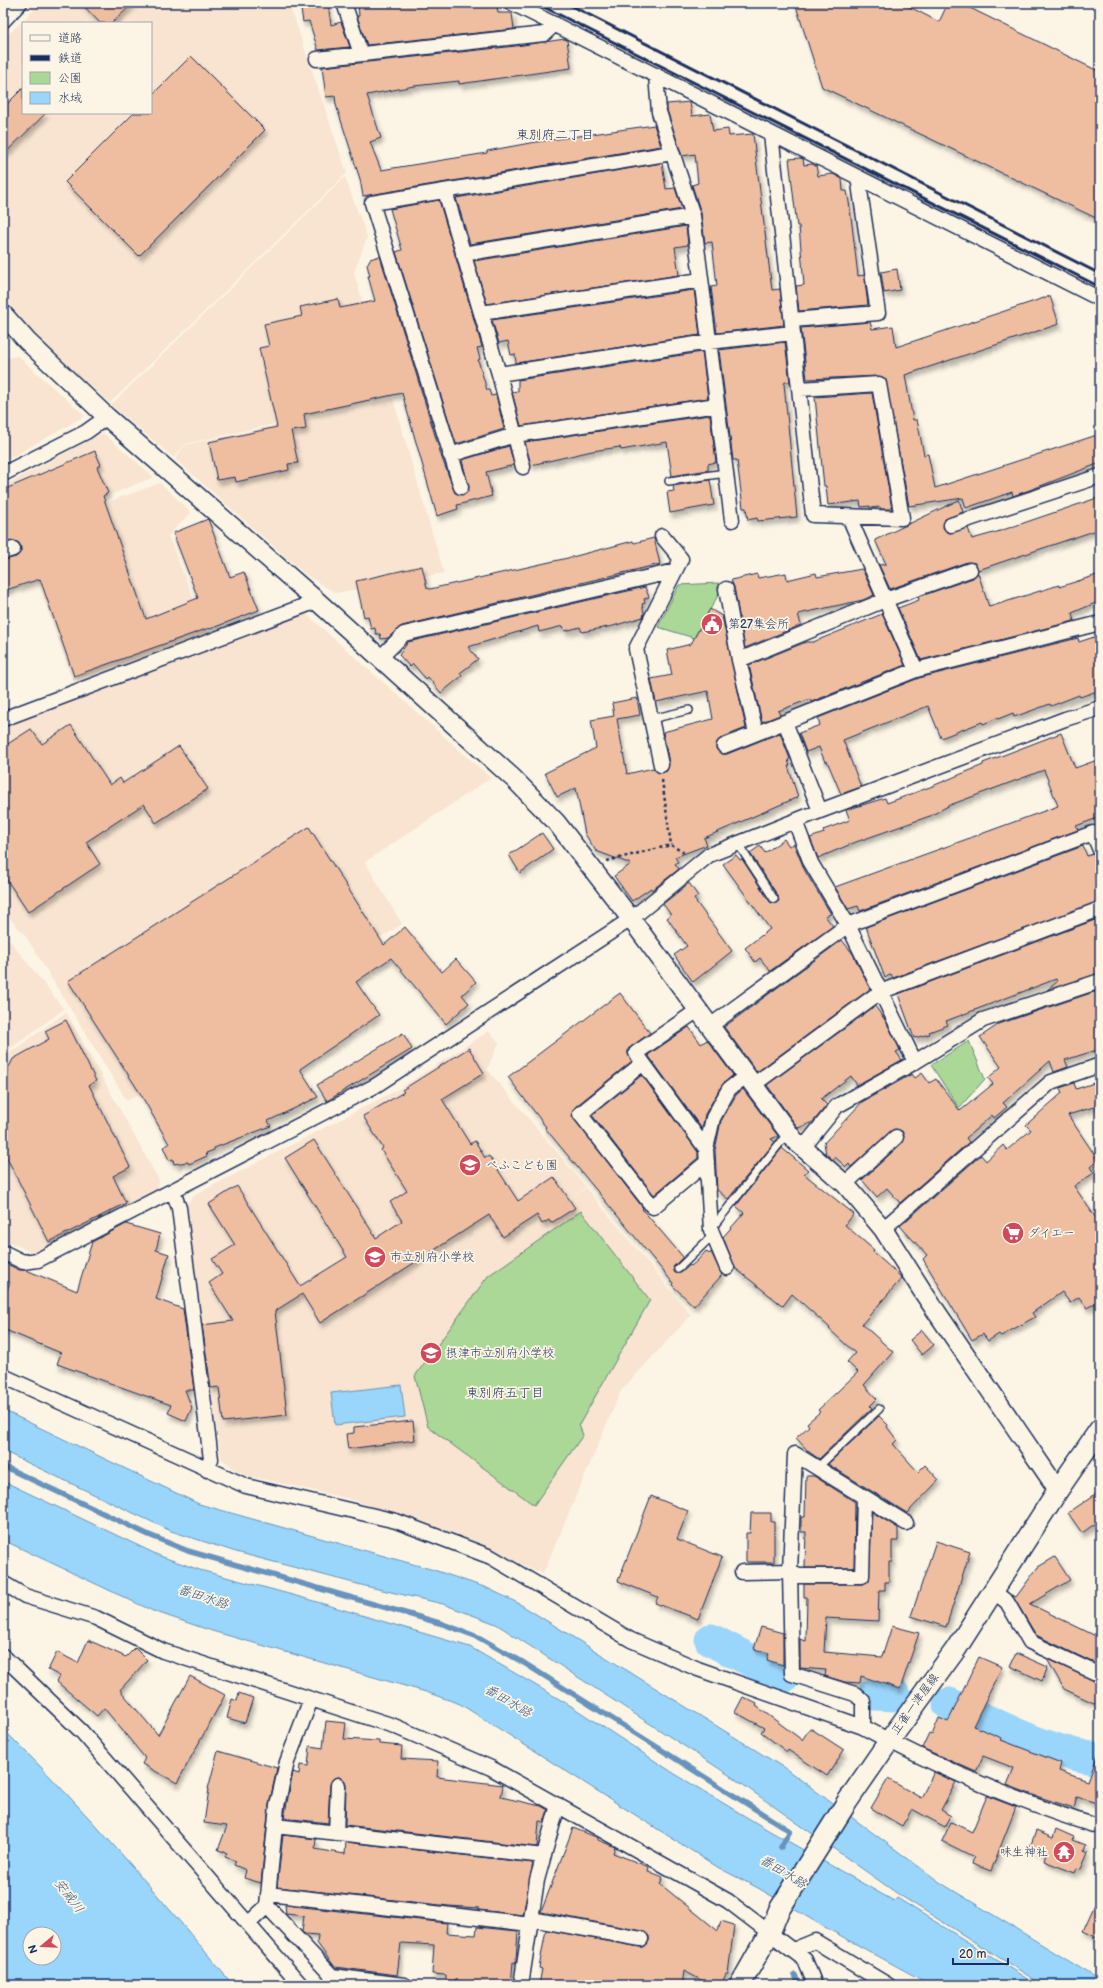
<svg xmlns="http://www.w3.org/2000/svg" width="1103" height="1988" font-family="'Balsamiq Sans','Klee One',sans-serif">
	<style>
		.built { fill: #f8e4d0; fill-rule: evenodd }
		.green { fill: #abd897; stroke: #63847a }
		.water { fill: #9ad6fb; stroke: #6793bc; fill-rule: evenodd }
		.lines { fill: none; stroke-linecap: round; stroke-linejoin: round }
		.stream { stroke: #6793bc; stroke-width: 5.5 }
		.river { stroke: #9ad6fb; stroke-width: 33 }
		.building { fill: #efbea0; stroke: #1b2f5e; filter: url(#shadow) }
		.service-casing { stroke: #1b2f5e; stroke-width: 10 }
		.minor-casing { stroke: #1b2f5e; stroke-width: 17 }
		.tertiary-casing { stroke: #1b2f5e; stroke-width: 21 }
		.secondary-casing { stroke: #1b2f5e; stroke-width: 23 }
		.path { stroke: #1b2f5e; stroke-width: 2.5; stroke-dasharray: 3 3; stroke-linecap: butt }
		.service { stroke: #fcf5e5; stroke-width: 7 }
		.minor { stroke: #fcf5e5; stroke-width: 14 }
		.tertiary { stroke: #fcf5e5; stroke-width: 18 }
		.secondary { stroke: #fcf5e5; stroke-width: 20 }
		.rail { stroke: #1b2f5e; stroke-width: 3 }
		.labels { text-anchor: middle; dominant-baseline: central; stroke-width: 3.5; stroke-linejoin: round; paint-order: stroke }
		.poi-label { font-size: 12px; fill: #1b2f5e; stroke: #fcf5e5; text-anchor: start }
		.street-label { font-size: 12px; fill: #1b2f5e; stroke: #fcf5e5 }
		.neighbourhood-label { font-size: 13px; fill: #1b2f5e; stroke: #fcf5e5 }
		.water-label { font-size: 13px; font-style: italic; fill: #3b5985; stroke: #fcf5e5 }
	</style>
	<defs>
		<filter id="shadow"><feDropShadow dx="2.5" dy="4.5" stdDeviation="2" flood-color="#0004"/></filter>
	</defs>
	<rect width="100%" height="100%" fill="#fcf5e5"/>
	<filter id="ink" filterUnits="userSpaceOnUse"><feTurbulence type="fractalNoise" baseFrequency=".025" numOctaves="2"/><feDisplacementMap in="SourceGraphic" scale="8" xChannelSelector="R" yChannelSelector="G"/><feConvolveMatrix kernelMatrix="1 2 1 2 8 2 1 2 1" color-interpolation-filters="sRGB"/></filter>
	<g filter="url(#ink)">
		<path class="built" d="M41,3H289L347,173L110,403L41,342L3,296V40ZM23,23H151V113H23Z
			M345,177L367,237L354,273L392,397L185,444L174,458L111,405Z
			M18,356L85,416L3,462V359Z
			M393,399L444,573L336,593L306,575L175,459L185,445Z
			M103,433L154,477L19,532L3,486Z
			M160,483L191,512L168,536L208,634L73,681L21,534Z
			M305,613L491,778L365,862L402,924L127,1101L25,935L3,911V727Z
			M3,932L64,1009L7,1051L3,1060Z
			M66,1012L159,1180L158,1188L33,1253L3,1239V1070L10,1053Z
			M489,1031L499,1043L487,1069L586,1187L563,1203L586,1188L691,1315L621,1391L543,1574L475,1542L350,1499L240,1474L221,1458L185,1205L195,1195L397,1090Z"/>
		<path class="green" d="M719,583L720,592L694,638L658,627L679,585Z
			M969,1041L985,1079L959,1108L931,1065Z
			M581,1211L650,1300L579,1425L583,1435L534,1505L428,1427L415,1376L488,1276Z"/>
		<path class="water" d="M401,1385L405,1417L335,1425L331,1393Z
			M3,1410L199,1504L434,1570L487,1588L518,1603L786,1769L941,1883L1100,1980V1985H1043L898,1894L732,1777L496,1624L443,1604L365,1586L236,1552L171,1531L3,1451Z
			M3,1481L160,1556L200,1570L300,1597L470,1647L571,1706L675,1774L768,1830L894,1901L897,1898L1037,1985H931L821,1925L758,1888L719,1868L460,1704L426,1692L212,1631L153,1611L3,1540Z
			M3,1729C85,1809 160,1897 233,1985H3ZM30,1934H54V1958H30Z"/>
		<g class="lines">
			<path class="stream" d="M3,1466L149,1535L188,1551L443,1624L478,1637L524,1663L790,1831L781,1847
				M795,1975L799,1985"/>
			<path class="river" d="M711,1640L783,1677
				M874,1694L894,1695
				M949,1704C998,1725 1047,1753 1100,1759"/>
		</g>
		<path class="building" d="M81,3H133L112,23H100Z
			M300,3H328L331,25L341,22L350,47L318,50L309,21L303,22Z
			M358,3H483V7L497,6L498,13H512L514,29L367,45L357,16H359Z
			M795,3H902L939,22L948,3H960L1100,72V220L822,87Z
			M565,39L567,40L571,68L459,84V81L414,86L367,95L381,138L370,142L381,170L487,153V151L530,143L654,125L661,146L363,196L360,179L336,105L335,96L326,97L322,67L516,46Z
			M191,56L265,130L139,256L65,182L134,113H151V96Z
			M23,88V113H46L3,155V108Z
			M690,102L692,116L710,114L713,131L728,129L729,136L753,134L772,290L780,289L784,325L717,333L711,287L717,286L712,242L705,243L701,213L692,185L698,183L695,154L682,156L667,110V104Z
			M800,158L803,159L804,165L812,164L816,166L818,176L833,174L842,179L843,191H847L850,208L858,276L864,275L868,305L799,311L796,286L804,285L799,226H797L789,159Z
			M662,163L666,189L675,188L682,209L470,244L456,198Z
			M439,200L482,347L477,348L480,359L478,360L487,390H489L491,396L496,395L504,429L456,444L396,252L402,250L390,209Z
			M686,226L688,245L675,247L679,275L487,304L474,261Z
			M380,256L442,458L455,493L464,495L469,488L462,460L509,446L514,465L486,472L492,496L457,505L458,509L437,516L402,393L304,414L306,429L291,431L298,463L288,464L289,470L236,482L235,477L217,480L209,442L277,427L259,348L269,346L264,324L302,316L300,307L338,299L340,308L375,301L368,276H370L367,265L370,259Z
			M897,269L900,290L884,293L881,272Z
			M694,290L700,335L516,363L515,354L511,355L508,341L499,343L492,320Z
			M1050,296L1059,324L905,375L913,420H917L924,455L928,454L935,488L1100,434V463L1035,488L1013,496L1012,492L966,508L963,498L909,506L885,379L878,376L807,379L801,328L870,322L872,329L893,326L896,347Z
			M785,342L790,382H785L784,384L797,517L758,521L757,518L748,520L746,508H743L737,460H733L719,350Z
			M702,352L708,398L521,426L512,392L518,391V380Z
			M872,393L892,509H881L880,507L870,508V506L861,507L860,501L828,505L826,486H824L815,397Z
			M710,415L716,462L708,464V470L672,476L667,442L621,450L620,447L592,451L531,465L525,442Z
			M95,451L101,465L97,467L108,493L103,496L146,619L198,598L173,533L208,519L230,577L244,572L259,610L210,629L209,628L74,676L40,579L3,591V560L16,557L21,551L19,543L15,541L3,543V490Z
			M710,480L714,505L670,513L667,492L674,491L673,486Z
			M1100,497V529L978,570L975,563L967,562L890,589L879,565L886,564L875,540L959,500L963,512L945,519L943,528L950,533L968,528L972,539L997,532Z
			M654,538L660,564L402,626L388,638L381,639L380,634H376L375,628L371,629L368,616L364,617L356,581L422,566L427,588L430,589L572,557L633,541L634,543Z
			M862,569L874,595L863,600L798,614L801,625L745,648L734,587L731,580L757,574L758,578L786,573L787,580L816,573L817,577Z
			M978,573L989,607L1059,585V587L1100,574V601L1072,613L1074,621L921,660L898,608L919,600L918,597L973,578Z
			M645,587L649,597L644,599L645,603L642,604L644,613L643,617L613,626L582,632L580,627L565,631L563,626L539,632L538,626L468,647L478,659L460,673L462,676L441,693L428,677L426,679L413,664L410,667L399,655L408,642Z
			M710,609L722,616L746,728L721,738L716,744V749L722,754H727L780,733L790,759L788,760L790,766H788L798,797L704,838L707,845L675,857L678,862L675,864L679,869L652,890L651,888L632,901L614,876L631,864L596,851L585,834L576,788L557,797L545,773L596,748L591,720L614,716L612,703L637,698L640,715L617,719L627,774L653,768L659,773L667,771L669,763L663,732L713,719L708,691L656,702L651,679L672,675L667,650L691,644Z
			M882,614L905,665L811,702L810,699L778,711L780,715L762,722L749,665L806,642H813Z
			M1100,635V690L1080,697L1079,695L1051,706L1050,704L1014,717L1013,713L998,719L997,718L983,724L982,722L941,738L928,706L843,740L861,787L841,794L827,761L825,762L819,747L806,752L799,733L820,725L818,718L919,678L1078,638L1079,642Z
			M71,725L110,785L120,778L123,783L179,746L208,789L156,823L144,804L86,842L100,864L28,912L3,874V747L31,729L42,744Z
			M1061,733L1075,768L1100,759V817L1076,826L1078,830L860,911L858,906L848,909L835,887L1058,806L1044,770L950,805L930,816L856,842L818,858L810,838L824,833L823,830L850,820L846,810L885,798L887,803L930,787L983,765V763Z
			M309,827L384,945L405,927L442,972L456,959L476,982L462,995L469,1003L446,1024L391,958L356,982L379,1015L300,1069L318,1097L268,1121L271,1126L214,1148V1150L206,1153L207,1156L189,1164L188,1162L174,1164L173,1159L169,1160L163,1147L169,1144L140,1093L68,981Z
			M542,833L553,849L520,873L509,855Z
			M784,839L789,846L794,844L805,871L831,914L825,916L833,926L770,971L760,958L755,962L745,948L770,929L723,864L736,855L740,860L742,859L770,902L776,903L779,901L778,896L750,853L760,846L765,853Z
			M1083,846L1087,856L1093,854L1100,858V901L893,978L891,974L885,978L866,927Z
			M689,883L698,896L694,899L732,951L693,982L674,955L687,946L667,918L671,915L663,904Z
			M1100,918V973L1047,990L1057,982L1056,979L946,1021L948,1025L929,1032L930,1034L914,1038L898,994Z
			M842,940L853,954L870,989L757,1072L724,1027Z
			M1100,990V1049L1065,1060L1068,1067L1054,1072L1050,1061L1003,1103L1007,1107L994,1118L992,1115L966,1138L969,1142L900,1203L887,1188L877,1197L862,1180L902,1143L904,1136L902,1131L895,1129L891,1131L851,1167L849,1164L846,1167L835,1157L833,1160L826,1154L824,1143L862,1102L912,1074L915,1078L922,1073L929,1083L936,1079L960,1111L993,1084L988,1078L1001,1067L980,1037L999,1024Z
			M620,993L650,1033L628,1049V1054L632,1061L575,1107L572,1116L643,1208L642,1209L683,1257L673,1267L675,1273H681L690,1265L691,1266L697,1261L706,1251L709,1254L711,1252L722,1275L694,1306L672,1285L673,1283L545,1128L546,1127L508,1077Z
			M875,1006L887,1023L900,1050L896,1052L902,1060L857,1085L851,1076L821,1099L827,1105L813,1122L798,1128L767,1085Z
			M66,1020L96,1081L89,1085L130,1167L113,1176L126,1203L99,1217H102L98,1219L99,1217L49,1242L3,1150V1079L13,1059L49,1039L45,1031Z
			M689,1027L701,1044L707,1040L733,1075L722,1085L705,1114L702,1129L648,1055Z
			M403,1033L412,1049L327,1101L317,1085Z
			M469,1048L484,1073L442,1099L470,1144L475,1141L485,1158L489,1156L518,1201L554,1177L575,1208L551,1223L549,1220L542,1224L537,1215L503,1237L489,1215L320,1323L302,1294L275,1311L287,1415L223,1422L219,1387L211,1388L202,1325L233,1321L209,1283L222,1274L212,1259L235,1245L209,1204L237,1186L300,1286L347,1257L285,1158L314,1140L376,1238L402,1221L390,1202L407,1191L381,1150L383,1148L363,1116L404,1092L402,1090Z
			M642,1075L698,1152V1158L654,1195L592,1115Z
			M1100,1081V1105L1068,1115L1098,1160L1090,1167L1094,1173L1074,1186L1100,1224V1300L1087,1308L1079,1297L1070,1303L1062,1292L1032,1313L1035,1317L1001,1336L999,1334L988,1341L983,1334L972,1340L923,1259L927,1255L900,1226L981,1155L986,1161L1003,1145L1007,1150L1031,1130L1026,1125L1062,1093L1060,1088L1074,1083L1076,1089Z
			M743,1089L778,1136L771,1139L775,1142L728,1199L717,1190L715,1150L721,1121L736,1095Z
			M782,1148L808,1170L804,1174L854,1214L845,1225L874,1250L873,1252L902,1278L862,1324L893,1352L864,1385L877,1399L870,1406L872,1408L819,1459L809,1452L796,1438L809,1426L807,1423L820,1412L818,1410L858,1372L847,1362L855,1353L829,1329L830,1328L792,1294L783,1306L735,1268L723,1237L744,1213L736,1206Z
			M126,1224L160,1234L156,1250L169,1254L156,1299L183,1309L194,1390H185L192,1408L186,1421L168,1413L171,1405L57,1364L61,1353L3,1329V1301L10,1282L3,1279V1262L19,1270H26L77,1291L92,1242Z
			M922,1330L934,1345L922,1355L910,1340Z
			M879,1416L888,1425L887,1427L897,1440L893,1444L918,1472L925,1465L939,1480L907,1513L828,1464Z
			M413,1421L415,1440L348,1449L346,1434L354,1433V1427Z
			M806,1476H814L855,1502L854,1568H805L806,1532H801V1517H805Z
			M1100,1491V1520L1082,1533L1068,1513Z
			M651,1496L688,1511L677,1539L722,1557L698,1619L655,1603L658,1597L618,1581Z
			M872,1512L898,1528V1541H892V1562H889V1582H885V1590H879L878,1621L826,1618L824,1652L882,1657L892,1626L919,1633L900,1689L861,1676L860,1683L845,1682L825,1676L826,1670L800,1668V1639L806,1641L807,1597H804V1584H862L869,1581Z
			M751,1513H771V1522H774V1562H746V1533H750Z
			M936,1541L970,1552L946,1627L911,1616Z
			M1055,1557L1070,1580L1030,1604L1100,1638V1666L1036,1635L1012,1595L1016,1597L1038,1567Z
			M761,1627L783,1633V1665L767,1660L769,1653L754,1649Z
			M88,1640L126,1657L135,1648L147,1660L120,1690L158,1735L190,1676L225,1695L177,1783L142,1764L145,1758L104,1708L97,1716L56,1681L60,1676L48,1670L57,1652L78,1663Z
			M1016,1653L1048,1667L1042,1681L1010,1666Z
			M979,1657L1002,1667L973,1726L1002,1738L1001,1740L1061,1763L1059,1771L1088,1781L1098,1754L1100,1755V1804L1077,1797L1074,1808L1033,1795L1007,1785L1014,1768L983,1756L976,1772L922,1748L929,1733L932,1735L939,1718L948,1722Z
			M1047,1659L1100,1683V1706L1064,1689Z
			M239,1693L253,1698L245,1723L227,1718L232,1699L237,1701Z
			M743,1697L757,1704L756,1706L802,1740L810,1728L844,1750L827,1776L788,1750L787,1752L761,1732L764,1728L735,1712Z
			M326,1721L346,1723L344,1739L379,1741V1744L402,1746L401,1759L438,1761L437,1777L503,1785L501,1797L541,1806L548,1810L544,1822L539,1821L537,1847L345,1825L346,1785L345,1781L339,1777L334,1778L330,1784L328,1823L284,1818L293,1772L299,1774L300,1765L308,1766L310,1746L323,1748Z
			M218,1751L277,1768L269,1805L261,1883L244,1878L246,1870L234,1865L236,1861L225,1857L227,1853L218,1850L227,1826L204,1823L209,1789H208Z
			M934,1772L956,1782L941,1810L951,1816L945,1827L912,1809L902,1826L871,1808L888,1779L921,1798Z
			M987,1796L1016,1807L991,1871L972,1864L974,1857L942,1841L951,1822L972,1832Z
			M573,1828L596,1837L598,1838V1840L615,1847L613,1853L649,1867L648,1871L663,1877L660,1884L718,1931L721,1921L734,1925L728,1974H726L721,1985H711L684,1971L682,1985H619L592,1979L591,1985H539L542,1969L539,1968L546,1930L639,1947H644L649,1941V1936L643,1931L541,1912Z
			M1056,1829L1074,1837L1073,1840L1086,1845L1084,1851L1088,1853L1081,1869L1077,1868L1075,1873L1044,1861L1046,1854L1030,1847L1036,1831L1053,1838Z
			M283,1835L316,1839L315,1849L345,1854L346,1842L533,1863L523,1915L479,1910V1908L449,1906L277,1887Z
			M1100,1893V1939L1083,1931Z
			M285,1905L447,1923L446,1933L476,1935L477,1927L518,1931L516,1960V1963L513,1962L511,1985L446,1980V1975L432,1974L434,1945L401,1943L397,1975L335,1967L317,1943L318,1935L305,1934L302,1932L304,1916L286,1914Z"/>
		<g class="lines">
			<g class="service-casing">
				<path id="service" d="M669,481L726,473
					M651,719L689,710
					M738,844L774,899
					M712,1228L788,1133
					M678,1269L713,1235
					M817,1468L879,1409"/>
			</g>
			<g class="minor-casing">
				<path id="minor" d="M344,3L361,54
					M512,3L1100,299
					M3,21L20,3
					M317,59L544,34L555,24
					M656,75L659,112L693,216L732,520
					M771,134L813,515L902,518L879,384L800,389
					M445,191L499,374L523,467
					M463,254L693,216
					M481,313L701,280
					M792,320L878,313L858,177
					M499,374L709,342L793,333
					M450,455L515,435L717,405
					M3,474L86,432L107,417
					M461,487L372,203L672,153
					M849,517L916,670
					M951,525L1100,476
					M3,552L13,549
					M726,589L739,660L756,733
					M380,658L404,634L675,571
					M739,660L885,600L970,570
					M3,719L317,601
					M785,722L820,811
					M724,746L916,670L1100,623
					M661,765L636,649L681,559L662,536
					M795,821L811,863L848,925L915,1062
					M698,1010L636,1053L706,1149
					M710,1026L848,925L1093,833L1100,850
					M643,1063L580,1114L653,1207L707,1162
					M753,1085L880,992L1100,909
					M803,1148L837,1106L915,1062L983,1020L1100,981
					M845,1184L896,1137
					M173,1191L179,1208L211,1459L207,1470
					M883,1229L1051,1082L1100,1065
					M3,1252L23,1262L38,1260L375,1086L631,919L709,855L820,811L1065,719L1100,708
					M727,1268L711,1230L706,1149L713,1118L729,1089L746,1076
					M3,1376L246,1486L396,1521L491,1557L631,1640L698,1669L863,1727C937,1767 1020,1803 1100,1827
					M742,1572L790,1571L798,1576H862L864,1497
					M3,1583L25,1596L96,1618L163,1651L394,1726L491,1768L728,1901L805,1960L815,1985
					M993,1591L1007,1602L1030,1642L1100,1675
					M3,1656L82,1732L301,1985
					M863,1727V1701L855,1694L792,1674L790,1571L795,1454L906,1523
					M275,1826L544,1856
					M336,1833L338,1785
					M268,1894L530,1924
					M267,1906L332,1976L404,1985
					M531,1919L641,1939
					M248,1924L267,1906L277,1806L287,1762L311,1699
					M793,1950L815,1941L888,1985
					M521,1985L537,1880L558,1805"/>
			</g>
			<g class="tertiary-casing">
				<path id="tertiary" d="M3,314L27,341L107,417L317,601L514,779L556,822L631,919L794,1140L845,1184L883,1229L925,1295L1058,1490"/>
			</g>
			<g class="secondary-casing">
				<path id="secondary" d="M740,1985L770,1932L779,1910L847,1802L889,1741L956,1649L1058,1490L1100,1429"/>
			</g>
			<path class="path" d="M662,780L671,845
				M607,861L671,845L686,854
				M1097,1871L1100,1872"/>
			<use href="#service" class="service"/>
			<use href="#minor" class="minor"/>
			<use href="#tertiary" class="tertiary"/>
			<use href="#secondary" class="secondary"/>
			<path class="rail" d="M536,3L1100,287
				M566,3L1100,274"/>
		</g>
	</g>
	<defs>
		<g id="civic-disc" transform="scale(1.15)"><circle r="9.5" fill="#d1495b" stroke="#fcf5e5"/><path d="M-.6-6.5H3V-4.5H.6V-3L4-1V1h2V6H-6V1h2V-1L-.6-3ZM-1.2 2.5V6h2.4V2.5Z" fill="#fff"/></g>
		<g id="school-disc" transform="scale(1.15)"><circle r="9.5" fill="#d1495b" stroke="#fcf5e5"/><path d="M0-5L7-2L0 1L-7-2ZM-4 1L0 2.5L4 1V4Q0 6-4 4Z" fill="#fff"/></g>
		<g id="supermarket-disc" transform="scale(1.15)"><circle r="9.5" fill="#d1495b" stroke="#fcf5e5"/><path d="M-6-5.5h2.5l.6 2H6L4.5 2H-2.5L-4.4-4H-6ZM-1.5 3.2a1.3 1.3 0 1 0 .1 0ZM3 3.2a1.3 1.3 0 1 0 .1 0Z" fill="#fff"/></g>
		<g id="temple-disc" transform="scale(1.15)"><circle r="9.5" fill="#d1495b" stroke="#fcf5e5"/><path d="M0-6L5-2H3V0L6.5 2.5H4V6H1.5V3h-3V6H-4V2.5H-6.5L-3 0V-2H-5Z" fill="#fff"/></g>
	</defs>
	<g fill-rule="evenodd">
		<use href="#civic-disc" x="712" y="624"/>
		<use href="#school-disc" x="470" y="1165"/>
		<use href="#supermarket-disc" x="1013" y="1233"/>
		<use href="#school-disc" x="375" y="1257"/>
		<use href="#school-disc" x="431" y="1353"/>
		<use href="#temple-disc" x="1064" y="1852"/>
	</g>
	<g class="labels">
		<g class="poi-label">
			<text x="728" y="624">第27集会所</text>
			<text x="486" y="1165">べふこども園</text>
			<text x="1028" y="1233">ダイエー</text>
			<text x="390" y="1257">市立別府小学校</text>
			<text x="446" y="1353">摂津市立別府小学校</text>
			<text x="1048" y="1852" text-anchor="end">味生神社</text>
		</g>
		<g class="street-label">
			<text transform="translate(915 1704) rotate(-54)">正雀一津屋線</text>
		</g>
		<g class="neighbourhood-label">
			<text x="555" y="135">東別府二丁目</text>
			<text x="505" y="1393">東別府五丁目</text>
		</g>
		<g class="water-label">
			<text transform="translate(203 1597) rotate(18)">番田水路</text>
			<text transform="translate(508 1701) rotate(30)">番田水路</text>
			<text transform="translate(783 1872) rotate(31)">番田水路</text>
			<text transform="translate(69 1896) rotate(53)">安威川</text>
		</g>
	</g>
	<rect width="1103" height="1988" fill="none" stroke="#fcf5e5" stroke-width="16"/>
	<rect x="8" y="8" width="1087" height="1972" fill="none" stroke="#1b2f5e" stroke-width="1.5" filter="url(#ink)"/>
	<rect x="22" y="22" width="130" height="92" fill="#fcf5e5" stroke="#a2a6af"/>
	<rect x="30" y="35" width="20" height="6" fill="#fcf5e5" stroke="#a2a6af"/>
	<text x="58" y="42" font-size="12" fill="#1b2f5e">道路</text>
	<rect x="30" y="55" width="20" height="6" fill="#1b2f5e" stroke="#a2a6af"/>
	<text x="58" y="62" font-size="12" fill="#1b2f5e">鉄道</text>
	<rect x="30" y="72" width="20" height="12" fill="#abd897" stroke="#a2a6af"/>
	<text x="58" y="82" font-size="12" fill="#1b2f5e">公園</text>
	<rect x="30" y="92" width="20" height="12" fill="#9ad6fb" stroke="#a2a6af"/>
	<text x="58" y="102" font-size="12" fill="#1b2f5e">水域</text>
	<g transform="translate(42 1946) rotate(251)"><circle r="19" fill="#fcf5e5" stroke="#a2a6af"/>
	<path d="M0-3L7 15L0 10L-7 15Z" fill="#d1495b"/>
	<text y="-6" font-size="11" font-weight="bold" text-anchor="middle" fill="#1b2f5e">N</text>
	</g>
	<path d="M953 1958v6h55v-6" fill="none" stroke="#1b2f5e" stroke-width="2"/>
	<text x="959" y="1958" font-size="12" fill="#1b2f5e" stroke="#fcf5e5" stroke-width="3" paint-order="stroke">20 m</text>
</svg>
